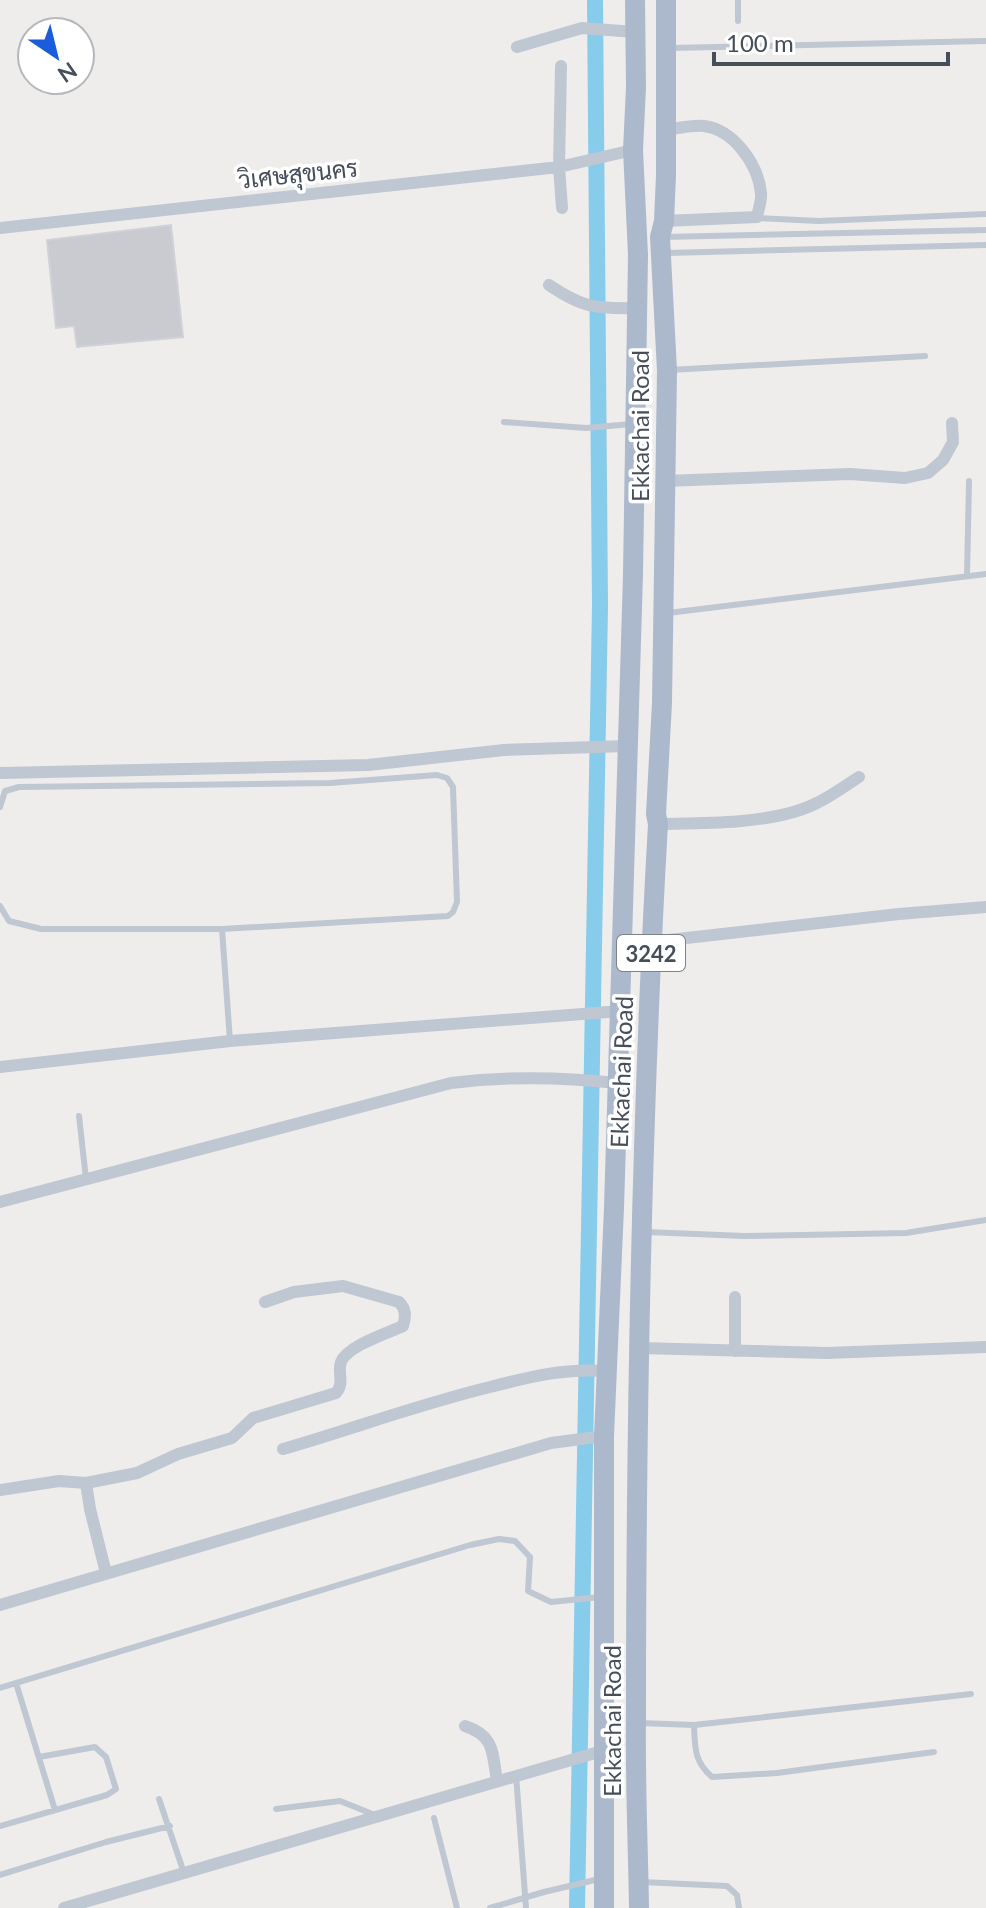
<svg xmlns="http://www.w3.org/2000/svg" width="986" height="1908" font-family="Lato,Sarabun,sans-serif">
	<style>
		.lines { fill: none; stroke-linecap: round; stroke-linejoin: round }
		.canal { stroke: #87ccea; stroke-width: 16 }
		.building { fill: #c9cbd1; stroke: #d0d2d8; stroke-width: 2 }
		.service { stroke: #bfc7d2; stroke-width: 6 }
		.minor { stroke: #bfc7d2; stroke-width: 12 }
		.primary { stroke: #acb9cc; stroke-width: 20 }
		.labels { text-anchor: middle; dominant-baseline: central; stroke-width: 7; stroke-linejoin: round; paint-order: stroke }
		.shield { fill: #fff; stroke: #7d838b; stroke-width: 2 }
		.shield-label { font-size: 22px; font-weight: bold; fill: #454e59 }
		.street-label { font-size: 24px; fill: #454e59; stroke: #fff }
	</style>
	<rect width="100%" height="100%" fill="#efecec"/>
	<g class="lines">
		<path class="canal" d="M577,1908L600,606L595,0"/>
	</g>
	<path class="building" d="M171,225L183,337L77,347L74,326L56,328L47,240Z"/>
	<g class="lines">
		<path class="service" d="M738,0V21
			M670,48L986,41
			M758,218L819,221L986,214
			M664,237L986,230
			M666,253L986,245
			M669,370L925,356
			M504,422L586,428L632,424
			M967,576L969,481
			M668,613L986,574
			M0,807L5,791L19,787L330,783L437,775L447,778L453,787L457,902L453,912L448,916L222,929
			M0,906L9,921L41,929H222L230,1041
			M79,1116L86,1179
			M647,1232L744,1236L906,1233L986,1220
			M16,1683L55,1810
			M0,1688L470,1545L499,1539L515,1541L530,1557L528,1591L551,1602L600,1597
			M639,1723L694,1725L971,1694
			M694,1725C695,1748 694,1761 712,1777L777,1773L934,1752
			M516,1775L526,1908
			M159,1799L184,1873
			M276,1809L340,1801L375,1815
			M434,1818L457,1908
			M0,1826L107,1795L116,1789L106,1757L95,1747L39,1757
			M0,1875L106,1842L170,1826
			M642,1882L727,1886L737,1895L739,1908
			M490,1908L544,1892L599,1879"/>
		<path class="minor" d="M517,47L582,28L635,32
			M561,66L559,167L562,208
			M664,221L757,217C758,210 762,201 761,193C758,164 734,130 704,126C692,125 678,128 667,130
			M0,228L559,167L633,150
			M549,285C583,308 596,309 637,308
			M665,481L850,474L905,478L928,473L943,460L953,442L952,423
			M0,773L368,765L504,750L627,746
			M658,824C702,823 758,824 800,810C822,803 840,789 859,777
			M651,942L899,914L986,907
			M0,1067L230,1041L621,1011
			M0,1202L451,1083C507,1076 562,1077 617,1083
			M640,1348L827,1353L986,1347
			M735,1351V1297
			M283,1449C352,1429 420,1404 490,1387C529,1377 564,1368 605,1371
			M0,1490L59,1481L86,1483
			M106,1573L90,1509L86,1483L137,1473L178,1454L232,1438L253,1418L336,1393C345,1383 337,1373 341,1362C347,1346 388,1333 403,1326C406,1316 406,1309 399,1302L343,1286L294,1292L265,1302
			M0,1605L551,1443L604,1436
			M465,1726C495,1736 492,1752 497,1781
			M64,1908L602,1751"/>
		<path class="primary" d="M604,1908V1436L614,1208L633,574L638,255L633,150L636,87L635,0
			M639,1908C638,1843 635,1779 636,1714C636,1417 641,1120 658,824L656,814L662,703L667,371L660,237L664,221L666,175V0"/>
	</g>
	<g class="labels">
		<rect class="shield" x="617" y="935" width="68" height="36" rx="6"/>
		<g class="shield-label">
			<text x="651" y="953">3242</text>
		</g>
		<g class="street-label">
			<text transform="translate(298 173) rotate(-6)">วิเศษสุขนคร</text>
			<text transform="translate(639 426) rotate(-90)">Ekkachai Road</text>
			<text transform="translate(621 1072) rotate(-88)">Ekkachai Road</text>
			<text transform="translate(611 1721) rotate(-90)">Ekkachai Road</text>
		</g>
	</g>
	<g transform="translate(56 56) rotate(145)"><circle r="38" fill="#ffffff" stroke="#b5b8bd" stroke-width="2"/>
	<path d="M0-6L14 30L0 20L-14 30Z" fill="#1a5cdb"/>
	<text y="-12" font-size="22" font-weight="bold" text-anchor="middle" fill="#454e59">N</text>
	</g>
	<path d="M714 52v12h234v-12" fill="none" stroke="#454e59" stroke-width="4"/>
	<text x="726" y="52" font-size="24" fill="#454e59" stroke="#ffffff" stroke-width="6" paint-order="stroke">100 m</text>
</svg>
